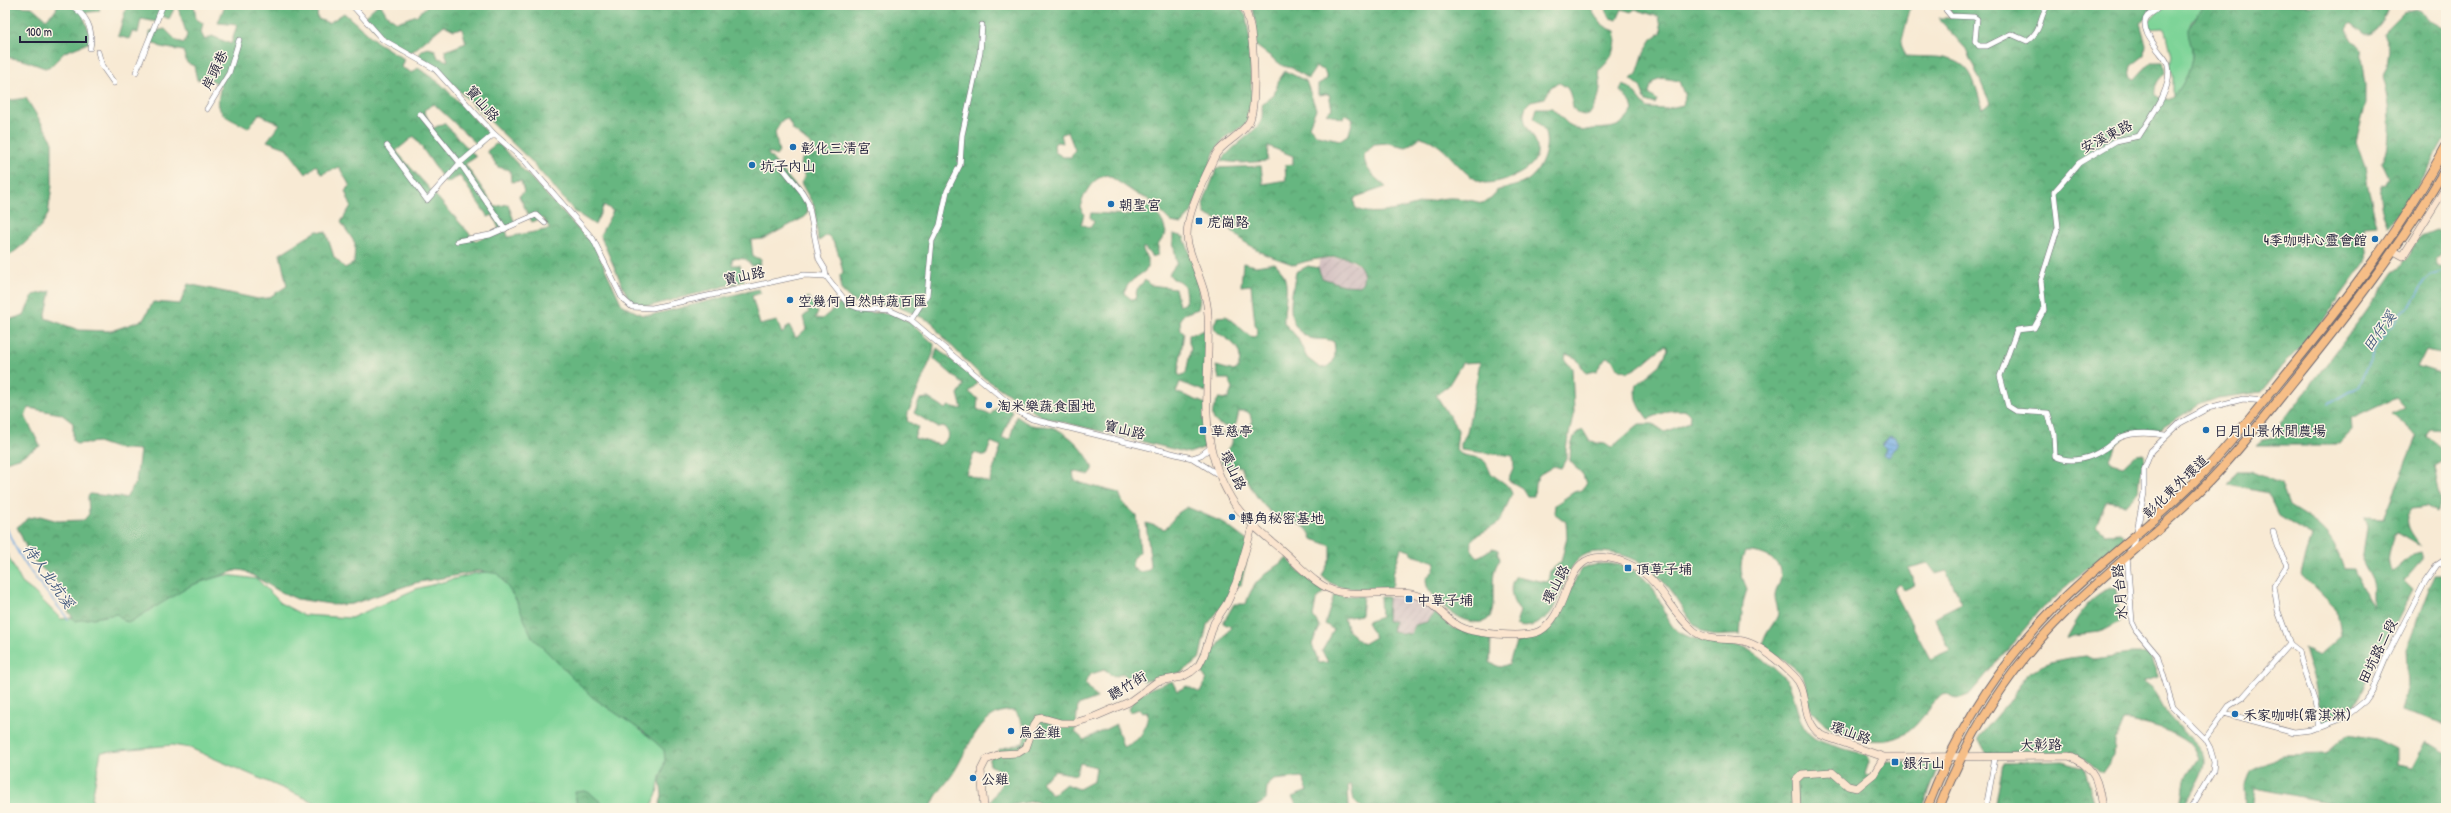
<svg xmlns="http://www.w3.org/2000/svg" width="2451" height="813" font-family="'Patrick Hand','LXGW WenKai TC',sans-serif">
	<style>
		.industrial { fill: url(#industrial-furrows) }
		.grass { fill: #7ed498; stroke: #507b6a }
		.forest { fill: url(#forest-crowns); stroke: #446c5e; fill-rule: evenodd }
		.water { fill: url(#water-rules); stroke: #4a678e }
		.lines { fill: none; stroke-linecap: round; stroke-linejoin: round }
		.stream { stroke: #72ace2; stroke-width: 1.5 }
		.street-casing { stroke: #6d6871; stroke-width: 6 }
		.secondary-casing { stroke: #6d6871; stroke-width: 8 }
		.primary-casing { stroke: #6d6871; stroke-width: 10 }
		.street { stroke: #fff; stroke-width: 5 }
		.secondary { stroke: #fbe5cf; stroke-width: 7 }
		.primary { stroke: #f6be87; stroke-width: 8 }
		.poi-dot { fill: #1f6fb2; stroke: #fcf5e5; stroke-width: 1.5 }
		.labels { text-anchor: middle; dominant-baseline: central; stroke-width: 3; stroke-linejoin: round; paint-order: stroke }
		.street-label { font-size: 14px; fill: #22223b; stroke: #fcf5e5 }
		.poi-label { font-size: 14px; fill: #22223b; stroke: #fcf5e5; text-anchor: start }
		.water-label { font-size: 15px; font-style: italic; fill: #42597e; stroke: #fcf5e5 }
	</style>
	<defs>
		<pattern id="industrial-furrows" width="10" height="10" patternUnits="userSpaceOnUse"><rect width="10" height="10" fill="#d2bfc0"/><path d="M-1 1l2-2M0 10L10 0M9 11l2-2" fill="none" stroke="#b4a4a6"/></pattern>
		<pattern id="forest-crowns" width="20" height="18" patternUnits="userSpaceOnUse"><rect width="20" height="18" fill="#66b680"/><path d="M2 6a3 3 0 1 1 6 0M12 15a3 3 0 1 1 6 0" fill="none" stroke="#54946a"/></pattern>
		<pattern id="water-rules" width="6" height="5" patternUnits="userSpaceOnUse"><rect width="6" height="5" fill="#72ace2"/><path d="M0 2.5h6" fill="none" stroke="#5d8cb8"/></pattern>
	</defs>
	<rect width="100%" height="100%" fill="#fcf5e5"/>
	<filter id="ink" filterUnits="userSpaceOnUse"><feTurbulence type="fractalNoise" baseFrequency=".025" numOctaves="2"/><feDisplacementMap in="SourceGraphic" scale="8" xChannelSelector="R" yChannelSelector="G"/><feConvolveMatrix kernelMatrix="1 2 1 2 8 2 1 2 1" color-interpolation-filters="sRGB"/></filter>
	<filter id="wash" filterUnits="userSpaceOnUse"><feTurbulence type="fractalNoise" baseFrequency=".012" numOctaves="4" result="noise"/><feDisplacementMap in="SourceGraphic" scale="16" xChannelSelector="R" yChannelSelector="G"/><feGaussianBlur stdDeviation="0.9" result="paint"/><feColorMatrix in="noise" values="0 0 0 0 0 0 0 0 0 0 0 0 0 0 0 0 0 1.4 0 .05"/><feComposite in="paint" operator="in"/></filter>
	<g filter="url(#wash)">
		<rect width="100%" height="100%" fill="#f8ead4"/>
		<path class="industrial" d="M1347,258L1361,267L1364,273V281L1360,286L1343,285L1322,278L1318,268L1320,259Z
			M1388,597L1418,599L1431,607L1435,613L1427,622L1414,625L1411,634L1392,632L1387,621Z"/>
		<path class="grass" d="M2163,5H2204C2201,13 2192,18 2190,25C2187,36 2192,42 2192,52C2193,64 2183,91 2173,97V76L2170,65L2172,56L2166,31L2164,28L2147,29L2148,22Z
			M5,550L22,583L35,593L61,619L112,613L199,581L226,575L257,579L282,604L303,615L351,618L416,589L473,574L505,569L622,712L643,733L665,743L673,751L660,777L657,794L651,808H607L586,797L572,808H328L190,748L172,745L101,752L92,798L93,808H5Z"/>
		<path class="forest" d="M5,5L32,7L46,19L56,10L57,5H100L99,11L82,13L93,41L65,52L51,66L45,68L23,60L5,57Z
			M127,5H176L169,19L163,16L157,22L141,19L138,33L132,32L129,39L118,36Z
			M177,5H194L196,19L203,23L201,33L205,40L212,36L231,44L237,25L218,23L225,5H322L317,13L318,19L329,23L344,13L377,42L404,59L401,67L412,73L418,68L441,84L489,134L479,146L434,104L424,110L432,129L444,123L476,157L465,164L495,207L508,204L515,224L505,227L508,237L550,229L543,218L532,222L519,196L524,192L521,181L511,182L510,170L498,167L487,151L496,144L500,145L595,247L622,305L642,315H651L758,289L761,293L752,296L760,325L777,321L782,334L789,325L796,338L806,329L803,317L809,312L803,300L809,297L818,313L815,318L822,319L842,302C855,321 879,308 897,315C908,319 925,336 934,344L933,354L908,413L907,421L918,427L914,438L940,445L947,439L949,434L944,426L937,427L914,413L920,399L928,398L945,409L949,406L962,409L958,394L964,385L934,359L937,348L978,382L969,392L978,399L977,409L990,415L1002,402L1012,411L1002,438L1010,439L1016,416C1021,419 1027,424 1032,425C1038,427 1045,425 1051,427C1068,432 1089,453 1093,470L1089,475L1073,471L1074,479L1080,483L1119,493L1123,503L1137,516L1140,552L1133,559L1132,568L1141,572L1149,570L1151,566L1146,523L1165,529L1178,513L1187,507L1222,522L1250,543L1241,585L1233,586L1227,600L1207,625L1199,660L1182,672L1144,681L1134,673L1128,679L1123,673L1114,677L1104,670L1091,674L1085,683L1097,698L1078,705L1075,732L1084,740L1116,724L1123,747C1141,741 1146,730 1148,712L1142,713L1139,709L1131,712L1129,710C1134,691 1155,687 1172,681L1177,691L1187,686L1200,693L1206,679L1200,668L1210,647H1217L1231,627L1223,623L1234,604H1246C1253,579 1268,572 1288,558L1296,569L1325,592L1316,600L1313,616L1320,627L1312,644L1319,663L1328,662L1322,651L1334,630L1325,624L1334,595L1363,596L1361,615L1344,618L1348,631L1363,644L1375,637L1367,622L1381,617L1380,597H1388L1387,621H1394L1392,632L1411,634L1414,625L1427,622L1435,613L1452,628L1491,636L1490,663L1500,667L1509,664L1516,642C1563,634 1561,603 1582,568C1618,557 1643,567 1660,601C1664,609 1668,622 1674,628C1696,647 1725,638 1749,650C1759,656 1786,676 1790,686C1797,702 1797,726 1814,738C1823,744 1853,751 1866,755L1870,759L1865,774L1872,776L1886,761L1935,764L1938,769L1923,808H1363L1354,801L1351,785H1348L1349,808H1299L1292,797L1308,791L1302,777L1274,780L1267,786L1266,800L1254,808H1041L1039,803L1034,801L997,808L992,807L990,802L1001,785L999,770L990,765L989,760L1000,749L1023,743C1028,732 1021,720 1015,711C981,706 968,750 954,772C946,785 935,793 931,808H659L662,795L660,780L665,760L664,750L645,733L592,697L532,637L516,600L499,574L480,571L415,583L352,604L337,605L297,599L279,591L245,571L238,570L192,585L130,622L124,621L117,614L75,621L66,608C73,588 43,573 32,558C26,549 22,537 17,527L29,518L40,516L58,521L84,520L89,514L88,497L90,494L126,498L136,482L140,450L115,448L98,442L76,444L73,440V423L61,414L29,408L25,416L40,446L19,458L5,462V321L24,315L33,295L51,291L45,318L79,330L111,331L143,320L153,302L180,304L188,284L258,299L268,298L287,286L280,254L317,231L326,232L334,257L345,268L354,263L355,243L341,222L351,206L345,191L350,186L339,167L321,174L316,165L306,174L286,148L267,141L280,124L259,114L248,128C224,115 213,116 221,86L207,77L197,80L194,66L187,63L183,51L161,47L150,41V32L165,29L177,41L184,43L187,35ZM414,136L446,183L460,176L488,217L493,215L499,229L476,241L396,151ZM991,442L1001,446L989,483L966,474L974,453L986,456ZM1080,763L1096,767L1094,781L1079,789L1066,784L1052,795L1041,782L1055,771L1076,775Z
			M377,5H381L387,15L397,22L417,15L428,5H1238L1246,16L1250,41L1252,109L1245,125L1227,136L1215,151L1191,213L1181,224L1171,222L1148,199L1138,195L1108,175C1092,177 1084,194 1080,207L1084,214L1081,224L1090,228L1094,222L1090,217L1091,213L1128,215L1134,210L1148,206L1155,210L1163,223L1166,233L1158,245V255L1152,257L1145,248H1142L1148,261V268C1141,276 1125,281 1125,294L1131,299H1135L1137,289L1145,280L1150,285L1175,288L1179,306L1186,303C1185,291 1187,281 1173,279L1169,274L1177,263L1173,242V234L1184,237C1191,259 1205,286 1198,309L1184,314L1180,319L1181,330L1184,332L1178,373L1180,376L1186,373L1191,348L1189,342V335L1205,330L1207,337L1206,392L1180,382L1176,392L1206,404L1207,442L1206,447L1189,453L1042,417L980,375L940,334L932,322L890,303L873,306L856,304L841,290L840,275L843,272C840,260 837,242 827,235L819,241L818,239L814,206L801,183L805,177L800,165L801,160L809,153L813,146L793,130L788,119H783L775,132L779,152L776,156L768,152V154L804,196L808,211L805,217L763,239L751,240L753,257L761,259L760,264L752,266L746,259L732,258V265H740L744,281L650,306L634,304L627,296L600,235L613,211L604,205L595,225L575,212L531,161L446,78L419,56L421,51L428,48L435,50L438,58L448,61L445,51L466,43L462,28L454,30L444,25L412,52C392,50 377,31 364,17ZM1068,132L1075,150L1071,157H1063L1055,152L1054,145L1056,142L1063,143L1061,134Z
			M1252,5H1589C1596,18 1600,26 1615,31C1619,47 1610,62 1598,71C1603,88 1599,101 1589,115C1567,116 1575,98 1567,88C1565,86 1561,84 1558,82L1550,88L1545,98L1531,101L1526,106C1519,123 1532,130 1536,143C1545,170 1503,183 1484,183C1458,175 1449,144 1421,137L1406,147L1388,143L1374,144L1364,155C1364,170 1376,178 1386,187L1356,197L1354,200L1355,207C1372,222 1420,202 1440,199C1455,196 1468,200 1483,203L1492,198L1496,191C1506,187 1518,187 1528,180C1541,171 1550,148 1545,133C1544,128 1538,122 1534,118L1537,108H1552L1568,124L1582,131C1605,125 1618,135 1633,110L1631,103L1620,91L1623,85L1630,88L1647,108L1665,109L1683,105L1685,97L1679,81C1663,78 1652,74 1649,94L1657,100L1655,104L1646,101L1640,86L1631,79L1637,74L1644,52L1652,39L1662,32L1659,17L1635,9L1631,12L1622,9L1617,20L1610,18L1603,5H1911L1901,44L1906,56C1929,58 1960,52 1972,77C1977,87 1979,99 1983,109L1990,103L1966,49L1938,18H1952L1950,5H2155L2154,12L2140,23L2146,44L2145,55L2131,66L2129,76L2131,79H2135L2151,62H2162C2169,72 2164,73 2158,81C2156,84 2155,90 2154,94C2175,113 2190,71 2192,57C2193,47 2188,39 2188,29L2204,5H2389L2383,20L2372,34H2365L2351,23L2347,29L2351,39L2361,50L2366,85V103L2356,142L2365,166L2368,188L2377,225L2363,226C2362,239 2368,248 2366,261L2310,338L2281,367L2262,392L2218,398L2199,405L2158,430L2130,431L2115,446L2110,460L2112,463L2123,466L2136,454L2143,453C2146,458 2143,463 2142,468C2137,489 2144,487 2126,504L2108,501L2105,503L2096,526L2105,534L2120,533L2125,537L2043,607L1969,695L1956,699L1946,693L1942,694C1928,706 1920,726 1903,735C1875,750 1820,733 1808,704C1804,695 1808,686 1803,677C1794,662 1773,658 1763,645C1764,634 1772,627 1777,617C1780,610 1775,603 1775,596C1775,591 1779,586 1780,581C1785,560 1762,551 1745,552C1738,566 1741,575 1747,589L1743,603L1740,635C1729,634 1713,638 1704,633C1693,626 1686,613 1679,603C1660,573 1635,552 1598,552C1565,552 1565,596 1549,615C1545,619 1540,621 1536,624C1529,627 1523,628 1516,625L1520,611C1512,603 1507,586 1516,576L1545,582L1548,581L1550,571L1561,562L1567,537L1566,522L1554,513L1555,505L1574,492L1581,490L1586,484L1583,475L1570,461C1570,451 1571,433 1583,430L1590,442L1605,444L1611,448L1639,424H1653L1665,432L1689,422L1690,415L1685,410L1668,411L1648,419C1639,408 1634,398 1637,384L1660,365L1668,349L1666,346C1651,353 1643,367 1628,372L1618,368L1612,359L1606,357L1596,371L1586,373L1576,358L1566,354L1565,360L1572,368L1574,412L1566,448V459L1561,468L1554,466L1539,475L1535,484L1534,496H1527L1522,488L1508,480L1514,466L1513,456L1461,450V443L1467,433L1480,362L1462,363L1448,386L1436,395L1458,430L1456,450C1463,458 1473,455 1482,459C1488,463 1488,470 1492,474C1499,481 1509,483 1512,494C1508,501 1503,518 1499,522C1489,533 1456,536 1478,557L1493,548L1498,550L1500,560C1483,578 1507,626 1475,622C1462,621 1453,615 1443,606C1434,598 1426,591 1426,579L1433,571L1436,562L1412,555L1410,551L1401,548L1393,574V584L1390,588C1368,588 1338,594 1322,576L1331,557V546L1312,539C1306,518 1286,525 1272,513C1257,501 1249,484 1241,467L1237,466L1230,469L1222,463L1221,456C1227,450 1234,446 1232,437L1223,435V433C1233,432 1245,431 1252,423L1250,414L1246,411H1239L1236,424L1233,427C1212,427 1207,415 1219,398L1228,399L1232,389L1229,379H1219L1216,366L1234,371L1238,368C1250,334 1200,339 1218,317L1226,316L1250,336L1255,337L1258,333L1255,324L1251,285L1241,286L1243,263L1256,266L1275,263C1294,281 1283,300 1284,323L1297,337L1307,358L1320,368C1336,367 1336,356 1334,342C1325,337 1318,341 1310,338C1282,326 1292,294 1296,272L1308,266L1318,268L1322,278L1343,285L1360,286C1369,275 1360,261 1347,258C1335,255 1306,260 1295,265L1264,254L1243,241L1224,223L1205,214L1203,204L1217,168L1261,166L1263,184L1286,180L1285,165L1293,164V156L1268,146L1267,161L1241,163L1221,161C1230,148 1258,130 1261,121C1263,116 1262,110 1262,105L1274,95L1279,80L1285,71L1306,81L1316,109L1309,126L1317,135L1340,140L1349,134L1353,119L1346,115L1343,119L1326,113L1332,109L1329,94L1318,95V84L1327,79L1324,70L1316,67L1308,79L1292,68L1283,66L1255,45L1256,25ZM1928,563L1936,574L1946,571L1962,603L1934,617L1950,650L1930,659L1893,589L1899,584L1904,590L1915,585L1908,568Z
			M2417,9L2422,11L2428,20L2446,30V135L2419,185L2388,226C2383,215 2376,194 2382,184L2385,185L2389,178L2382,163C2394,142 2389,98 2382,76L2387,67L2389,48L2383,33L2404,12Z
			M26,98L52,140V186L48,214L41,227L24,244L5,259V101Z
			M2436,230L2446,235V247L2436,260L2440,267L2446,268V354L2425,350L2417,366L2446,375V430L2431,429L2427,436L2446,454V459L2434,466L2441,501L2436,512L2426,506L2412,508C2402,523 2411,532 2420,545L2396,531C2392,545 2384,559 2392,572L2412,554L2420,552L2422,560L2404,581L2413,590L2352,710L2322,724L2315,684L2304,648L2319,655L2341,635L2337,610L2301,574L2312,536L2279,516L2268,493L2228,485L2237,471H2251L2281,484L2289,506C2320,525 2333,532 2344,569H2353L2373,607V582L2362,560L2367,527L2364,517L2384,518L2417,437L2392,414L2405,408L2396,398L2351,419L2352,431L2338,445H2257L2263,440L2275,438L2279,426L2361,319L2394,272L2400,268L2421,236Z
			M2435,574H2446V725L2402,711L2408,685L2406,649Z
			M2117,588L2119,622L2100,632L2073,635L2066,638C2077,617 2092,591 2117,588Z
			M2130,654H2149L2158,676L2143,681C2164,694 2155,699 2168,714C2206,759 2219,749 2182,808H2180L2184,780L2198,758C2196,754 2194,747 2190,744C2173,730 2146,724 2124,720L2115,742L2114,756L2102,773L2085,759L2072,754H1987L1978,738L2009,702L2027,674L2037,668L2050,662L2070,658L2086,656L2094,659Z
			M2348,734L2376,739L2396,749V765L2412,768L2426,741L2446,753V808H2336L2332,803L2255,788L2252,807L2245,808L2244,788L2250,772L2284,755L2326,754Z
			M2063,761L2084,767L2096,808H1995L2003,763Z
			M585,791L590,793L608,808H577L575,792Z"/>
		<path class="water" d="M1890,436L1895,438L1898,443L1888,457L1883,455L1886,449L1882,444Z"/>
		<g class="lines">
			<path class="stream" d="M2329,404L2358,387L2374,351L2402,312L2410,306L2425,281L2432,275L2446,271
				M5,523C17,561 44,588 68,619"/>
		</g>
	</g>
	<g filter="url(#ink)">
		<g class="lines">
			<g class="street-casing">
				<path id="street" d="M70,5C86,14 94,29 90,48
					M352,5L382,39L435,69L494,134L525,161L593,239L622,298L632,307L652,308L804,275L826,276L848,304L858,308L889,310L911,320L1019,412L1032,419L1192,458L1219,475
					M1946,5V10L1951,16L1974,17L1977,19L1975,41L1979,46H1987L2011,34L2027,41C2043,30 2038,18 2048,5
					M2160,5C2157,13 2145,13 2145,22C2144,33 2152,41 2158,50C2161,54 2167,60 2168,65C2173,89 2151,116 2139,136L2116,141L2079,163L2054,192L2058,227L2041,281L2044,310L2034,328L2017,330L2000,376L2008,406L2016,411L2048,413L2054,434L2055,456C2070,464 2090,459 2104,449C2109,446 2114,441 2119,438C2132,432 2152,433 2165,435
					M98,52L102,66L114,83
					M136,72L163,5
					M207,109L229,73L239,40
					M420,114L460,163L505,229
					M387,146L427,200L460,163L494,134
					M777,161L802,192L808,202L819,259L825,269L826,276
					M457,241L490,235L536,215L545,223
					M911,320L927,295L932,241L940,225L947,191L960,165L962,135L980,53L982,25
					M1192,458L1201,455L1210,448
					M2273,531L2277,546L2287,565L2274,586L2278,611L2290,644L2299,651C2303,677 2320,702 2318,728
					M2224,713L2229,706L2243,697L2290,644
					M2205,739L2224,713L2294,732L2311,730L2344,718L2365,701L2372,691L2385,660L2425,582L2437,565L2446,559
					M1986,808L1995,758
					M2191,808L2213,771L2214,762L2210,748L2205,739L2173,707L2157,655L2136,630L2132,622L2127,556L2135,542L2144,493V470L2151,451L2180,423L2208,408L2243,399L2264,401"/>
			</g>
			<g class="secondary-casing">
				<path id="secondary" d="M1242,5C1255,18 1258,106 1249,122C1241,136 1224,142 1216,154C1205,177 1182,220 1188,244C1194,268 1207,289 1208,315C1211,386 1193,442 1236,506C1249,524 1268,538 1285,553C1300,566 1317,588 1339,592C1363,596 1388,590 1412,594C1436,598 1445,626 1473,631C1488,634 1528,638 1540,631C1575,610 1559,543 1618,560C1662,573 1664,607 1694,631C1707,642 1728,638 1743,641C1761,645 1782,664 1794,676C1811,693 1799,718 1821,735L1884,757L2069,756C2096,767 2098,781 2102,808
					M2394,251L2403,256L2446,187
					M984,808L981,770L986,760L1000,754L1018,753L1026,748L1034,725L1038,719L1043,718L1061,723H1074L1094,717L1129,702L1158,681L1182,677L1191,672L1199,665L1204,655L1214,623L1227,603L1236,583L1253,524
					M1797,808L1796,780L1802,774L1832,772L1848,786L1857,788L1874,774L1884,757"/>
			</g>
			<g class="primary-casing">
				<path id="primary" d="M1927,808C1956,731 2000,663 2057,605C2101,561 2153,524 2196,480C2230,445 2260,406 2290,369C2347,299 2403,226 2446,146
					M1939,808C1968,734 2009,668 2066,612C2115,563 2171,523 2218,472C2244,444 2268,413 2292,383C2348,314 2401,245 2446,168"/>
			</g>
			<use href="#street" class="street"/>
			<use href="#secondary" class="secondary"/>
			<use href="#primary" class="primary"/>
		</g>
	</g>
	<g class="poi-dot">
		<circle cx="793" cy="147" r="4"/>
		<circle cx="752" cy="165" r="4"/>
		<circle cx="1111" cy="204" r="4"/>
		<rect x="1195" y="217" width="8" height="8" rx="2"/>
		<circle cx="2375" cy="239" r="4"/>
		<circle cx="790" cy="300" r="4"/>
		<circle cx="989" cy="405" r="4"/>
		<rect x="1199" y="426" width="8" height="8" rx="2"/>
		<circle cx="2206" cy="430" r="4"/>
		<circle cx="1232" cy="517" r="4"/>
		<rect x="1624" y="564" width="8" height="8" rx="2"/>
		<rect x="1405" y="595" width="8" height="8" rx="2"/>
		<circle cx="2235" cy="714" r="4"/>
		<circle cx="1011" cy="731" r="4"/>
		<rect x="1891" y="758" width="8" height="8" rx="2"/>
		<circle cx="973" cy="778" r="4"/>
	</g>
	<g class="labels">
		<g class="street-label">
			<text transform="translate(214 70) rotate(-64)">岸頭巷</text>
			<text transform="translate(483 103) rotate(49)">寶山路</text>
			<text transform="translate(2106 136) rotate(-27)">安溪東路</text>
			<text transform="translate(744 275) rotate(-12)">寶山路</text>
			<text transform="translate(1125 429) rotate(13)">寶山路</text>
			<text transform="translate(1234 470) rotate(65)">環山路</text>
			<text transform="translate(2175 486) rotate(-44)">彰化東外環道</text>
			<text transform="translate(1555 584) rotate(-62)">環山路</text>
			<text transform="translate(2119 592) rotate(-95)">水月台路</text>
			<text transform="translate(2377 651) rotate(-64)">田坑路二段</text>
			<text transform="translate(1127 685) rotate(-31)">聽竹街</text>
			<text transform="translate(1851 732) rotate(20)">環山路</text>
			<text transform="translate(2041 744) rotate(-1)">大彰路</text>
		</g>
		<g class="poi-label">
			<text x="801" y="147">彰化三清宮</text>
			<text x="760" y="165">坑子內山</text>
			<text x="1119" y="204">朝聖宮</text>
			<text x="1207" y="221">虎崗路</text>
			<text x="2367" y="239" text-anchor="end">4季咖啡心靈會館</text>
			<text x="798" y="300">空幾何 自然時蔬百匯</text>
			<text x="997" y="405">淘米樂蔬食園地</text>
			<text x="1211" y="430">草慈亭</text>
			<text x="2214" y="430">日月山景休閒農場</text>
			<text x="1240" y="517">轉角秘密基地</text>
			<text x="1636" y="568">頂草子埔</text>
			<text x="1417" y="599">中草子埔</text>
			<text x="2243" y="714">禾家咖啡(霜淇淋)</text>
			<text x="1019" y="731">烏金雞</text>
			<text x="1903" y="762">銀行山</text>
			<text x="981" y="778">公雞</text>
		</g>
		<g class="water-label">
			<text transform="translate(2379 331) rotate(-54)">田仔溪</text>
			<text transform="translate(49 576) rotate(54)">待人北坑溪</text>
		</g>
	</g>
	<rect width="2451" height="813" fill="none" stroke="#fcf5e5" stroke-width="20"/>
	<path d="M20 36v6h66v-6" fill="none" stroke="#22223b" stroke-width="2"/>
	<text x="26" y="36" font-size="12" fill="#22223b" stroke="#fcf5e5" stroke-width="3" paint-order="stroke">100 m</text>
</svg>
